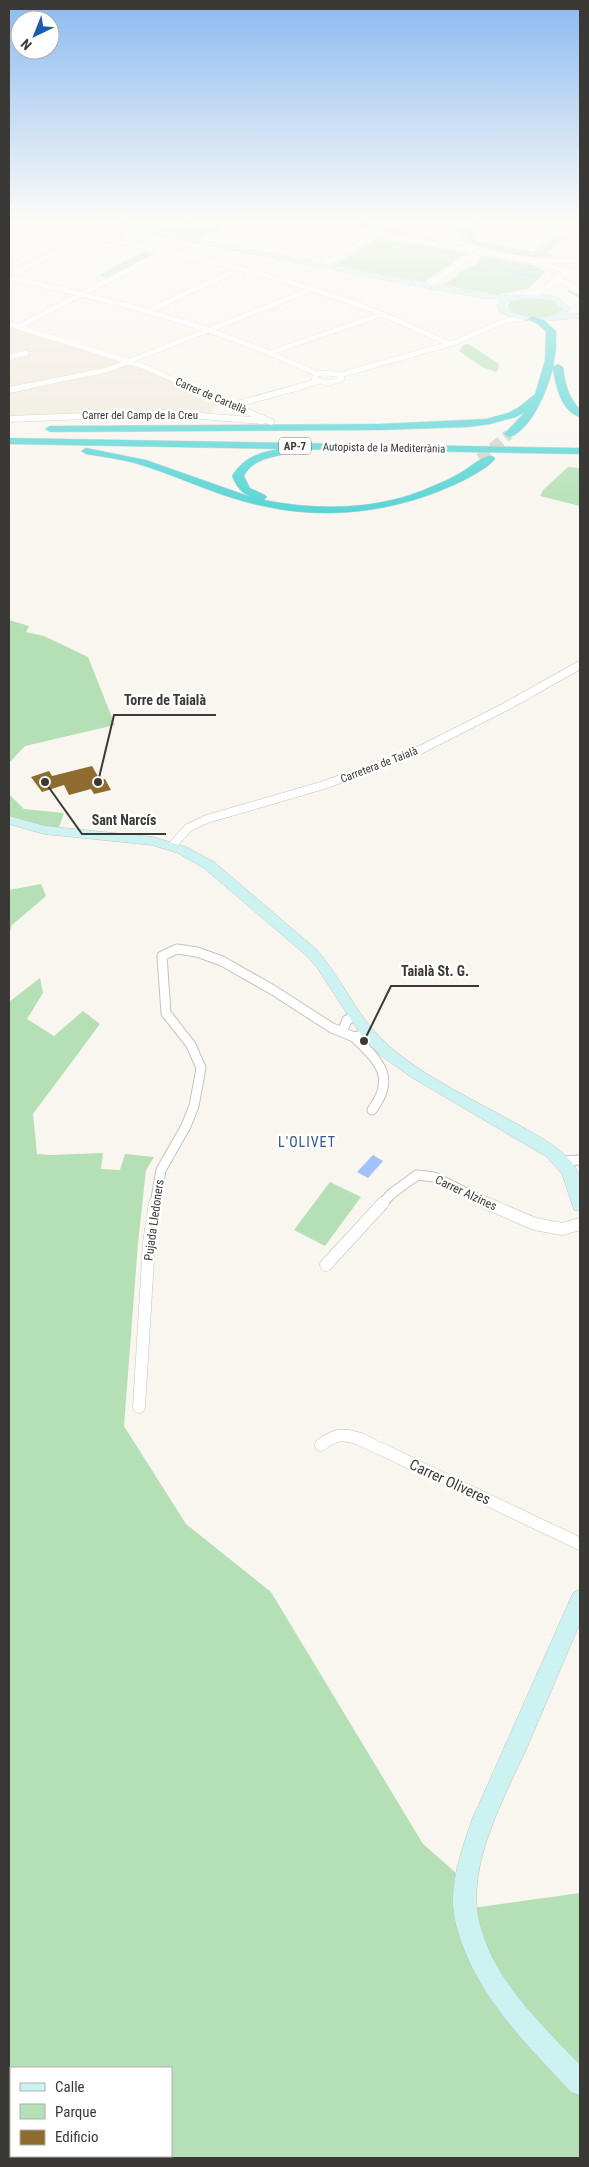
<svg xmlns="http://www.w3.org/2000/svg" width="589" height="2167" font-family="'Roboto Condensed',sans-serif">
	<style>
		.built { fill: #f0e9db }
		.green { fill: #b5e0b5; fill-rule: evenodd }
		.water { fill: #a1c2fb }
		.lines { fill: none; stroke-linecap: round; stroke-linejoin: round }
		.stream { stroke: #a1c2fb; stroke-width: 2 }
		.building { fill: #8e6b2f }
		.highway-tunnel { stroke: #d3d0ca; stroke-width: 11; stroke-dasharray: 11 5.5; stroke-linecap: butt }
		.street-far4-casing { stroke: #c6c3bd; stroke-width: 5.5 }
		.street-far3-casing { stroke: #c6c3bd; stroke-width: 7 }
		.street-far2-casing { stroke: #c6c3bd; stroke-width: 9 }
		.street-far1-casing { stroke: #c6c3bd; stroke-width: 11 }
		.street-casing { stroke: #c6c3bd; stroke-width: 13 }
		.secondary-casing { stroke: #c6c3bd; stroke-width: 1 }
		.highway-casing { stroke: #d4d3d3; stroke-width: 1 }
		.street-far4 { stroke: #fff; stroke-width: 5 }
		.street-far3 { stroke: #fff; stroke-width: 6 }
		.street-far2 { stroke: #fff; stroke-width: 8 }
		.street-far1 { stroke: #fff; stroke-width: 9 }
		.street { stroke: #fff; stroke-width: 12 }
		.secondary { fill: #ccf2f2; fill-rule: evenodd }
		.highway { fill: #54d4d4; fill-rule: evenodd }
		.labels { text-anchor: middle; dominant-baseline: central; stroke-width: 5; stroke-linejoin: round; paint-order: stroke }
		.far-street-label { font-size: 11px; fill: #3a3936; stroke: #fff }
		.shield { fill: #fff; stroke: #757472; stroke-width: 1 }
		.shield-label { font-size: 11px; font-weight: bold; fill: #3a3936 }
		.street-label { font-size: 12px; fill: #3a3936; stroke: #fff }
		.neighbourhood-label { font-size: 14px; letter-spacing: 1px; fill: #2f568d; stroke: #fff }
		.near-street-label { font-size: 15px; fill: #3a3936; stroke: #fff }
		.leader { fill: none; stroke: #3a3936; stroke-width: 2 }
		.callout-dot { fill: #3a3936; stroke: #fff; stroke-width: 2 }
		.callout-label { font-size: 14px; text-anchor: middle; font-weight: bold; fill: #3a3936; stroke: #fff; stroke-width: 5; stroke-linejoin: round; paint-order: stroke }
	</style>
	<rect width="100%" height="100%" fill="#f9f6ef"/>
	<path class="built" d="M9,325L138,366L223,404L213,408L211,413L166,411L9,417Z"/>
	<path class="green" d="M129,219H173L221,227L200,239L120,224Z
		M321,219H354L408,234L406,235Z
		M471,219H489L474,235L475,240L533,252L554,237L565,239L547,253L556,256C531,261 480,249 459,238V230Z
		M379,238L467,253L425,282L334,265Z
		M146,251L153,254L108,278L99,276L122,262Z
		M485,256L534,265L545,272L528,289L497,295L441,285L455,278L458,273L476,265L480,258Z
		M534,297L553,301L562,308C555,323 517,318 508,308V304L516,299Z
		M469,344L499,364L498,370L496,372L482,367L459,351L463,345Z
		M568,467L580,468V506L540,496L543,490Z
		M9,620L29,626L26,632L44,636L88,657L115,725L25,746L9,763Z
		M9,794L24,809L64,813L58,830L19,826L9,820Z
		M41,884L46,896L12,925L9,934V890Z
		M40,978L43,993L27,1019L54,1036L83,1011L100,1024L33,1114L37,1154L51,1155L103,1153L101,1169L120,1170L125,1154L154,1157L146,1170L138,1243L124,1426L186,1524L271,1592L423,1844L455,1872L465,1909L580,1893V2158H9V1002ZM11,2068H171V2156H11Z
		M330,1182L361,1197L325,1246L294,1230Z"/>
	<path class="water" d="M373,1155L383,1161L368,1178L357,1172Z"/>
	<g class="lines">
		<path class="stream" d="M479,219L466,231L470,239L482,247
			M489,261L501,268L536,278
			M569,291L580,297"/>
	</g>
	<path class="building" d="M92,766L100,780L105,779L111,790L94,794L91,789L69,795L64,785L42,792L31,777L49,771L52,776Z"/>
	<g class="lines">
		<path class="highway-tunnel" d="M480,459L509,434"/>
		<g class="street-far4-casing">
			<path id="street-far4" d="M309,219L333,226L530,260L567,271H580
				M9,220C116,242 226,260 330,295C371,308 410,326 449,344
				M109,224L121,219
				M9,238L35,226
				M203,243L247,219
				M299,261L352,229
				M542,261H580
				M9,266L77,235
				M323,266L377,234
				M14,273L90,237
				M11,278C117,301 219,327 317,374
				M556,278L580,291
				M428,286L477,251
				M526,296L545,290L558,277L569,272
				M150,310L239,269
				M9,324L140,365L191,387
				M18,327L163,252
				M272,352L383,314
				M9,357L26,353
				M325,373L337,374L342,379L328,383L314,379L317,374Z
				M340,375L456,342L504,321L524,318
				M23,387L107,370L313,289
				M298,387L317,382"/>
		</g>
		<g class="street-far3-casing">
			<path id="street-far3" d="M188,386L271,422
				M9,390L29,386
				M234,405L303,386
				M9,419L164,413L262,421"/>
		</g>
		<g class="street-far2-casing">
			<path id="street-far2" d="M172,846L188,828L207,819L324,785L420,750L505,707L580,665"/>
		</g>
		<g class="street-far1-casing">
			<path id="street-far1" d="M343,1030L347,1020L355,1016
				M355,1038C380,1062 396,1078 372,1110
				M562,1161L580,1160
				M155,1204L161,1170L186,1126L194,1106L201,1068L191,1045L166,1013L162,956L177,949L197,952L222,961L273,990L332,1028L354,1037L368,1034
				M382,1204L391,1194L417,1175L434,1177L489,1204"/>
		</g>
		<g class="street-casing">
			<path id="street" d="M486,1203L535,1224L562,1229L580,1224
				M326,1265L383,1203
				M139,1407L149,1243L155,1203
				M321,1445C335,1434 343,1433 360,1439L580,1544"/>
		</g>
		<g class="secondary-casing">
			<path id="secondary" d="M77,219H89L482,294C491,294 501,296 510,296C532,296 555,288 570,309L565,314H580V318C553,319 524,327 499,311L497,304L502,299L482,298L433,289ZM528,298L553,301L562,309C549,323 520,318 505,308L504,303Z
				M9,816L45,826L153,837L186,847L214,862L317,950C343,980 359,1021 390,1047C426,1078 476,1101 517,1124C537,1136 561,1146 575,1167C583,1179 580,1197 580,1211L574,1210L562,1174L547,1157L411,1077L380,1055L363,1038L318,969L307,956L204,868L178,853L152,845L44,834L9,824Z
				M580,1590V1623C563,1664 545,1704 528,1745C505,1797 464,1867 480,1925C495,1982 541,2024 580,2065V2095L571,2092C529,2047 485,2004 463,1946C458,1932 453,1917 453,1901C453,1874 463,1846 472,1820L573,1593Z"/>
		</g>
		<g class="highway-casing">
			<path id="highway" d="M532,316L544,320L556,331V349L553,367L558,364L563,367C565,383 568,397 580,409V417C561,412 555,384 553,368C548,388 532,431 509,437L504,434L525,412L516,417L490,424L468,427L379,430L50,432L45,429L50,426L379,424L486,419L508,413L519,407L535,394L545,360L546,332L538,324L527,319Z
				M9,438L580,448V454L282,449L286,452L285,454C269,458 252,460 244,476L250,488L265,495L267,497L264,500C320,511 381,510 433,486C442,482 452,478 460,473C469,468 477,460 486,457C490,455 490,456 494,457L495,459C484,473 446,489 429,495C370,516 307,519 246,502C209,492 175,475 138,464C121,459 103,457 86,454L81,451L86,448L146,460L251,497C240,492 237,487 232,476C243,458 259,452 279,449L9,444Z"/>
		</g>
		<use href="#street-far4" class="street-far4"/>
		<use href="#street-far3" class="street-far3"/>
		<use href="#street-far2" class="street-far2"/>
		<use href="#street-far1" class="street-far1"/>
		<use href="#street" class="street"/>
		<use href="#secondary" class="secondary"/>
		<use href="#highway" class="highway"/>
	</g>
	<linearGradient id="sky" x2="0" y2="1"><stop stop-color="#8bbaf0"/><stop offset="0.42" stop-color="#fcfbf8"/><stop offset="1" stop-color="#fcfbf8" stop-opacity="0"/></linearGradient>
	<rect width="589" height="522" fill="url(#sky)"/>
	<g class="labels">
		<g class="far-street-label">
			<text transform="translate(211 396) rotate(23)">Carrer de Cartellà</text>
			<text x="140" y="415">Carrer del Camp de la Creu</text>
			<text transform="translate(384 448) rotate(1)">Autopista de la Mediterrània</text>
			<text transform="translate(379 765) rotate(-21)">Carretera de Taialà</text>
		</g>
		<rect class="shield" x="279" y="437.5" width="32" height="17" rx="4"/>
		<g class="shield-label">
			<text x="295" y="446">AP-7</text>
		</g>
		<g class="street-label">
			<text transform="translate(466 1193) rotate(25)">Carrer Alzines</text>
			<text transform="translate(154 1220) rotate(-82)">Pujada Lledoners</text>
		</g>
		<g class="neighbourhood-label">
			<text x="307" y="1142">L'OLIVET</text>
		</g>
		<g class="near-street-label">
			<text transform="translate(450 1482) rotate(25)">Carrer Oliveres</text>
		</g>
	</g>
	<path class="leader" d="M98 782L114 715H216M45 782L82 834H166M364 1041L391 986H479"/>
	<g class="callout-dot">
		<circle cx="98" cy="782" r="5"/>
		<circle cx="45" cy="782" r="5"/>
		<circle cx="364" cy="1041" r="5"/>
	</g>
	<g class="callout-label">
		<text x="165" y="705">Torre de Taialà</text>
		<text x="124" y="825">Sant Narcís</text>
		<text x="435" y="976">Taialà St. G.</text>
	</g>
	<rect width="589" height="2167" fill="none" stroke="#3a3936" stroke-width="20"/>
	<rect x="10" y="2067" width="162" height="90" fill="#ffffff" stroke="#b0b0af"/>
	<rect x="20" y="2083" width="25" height="8" fill="#ccf2f2" stroke="#b0b0af"/>
	<text x="55" y="2092" font-size="15" fill="#3a3936">Calle</text>
	<rect x="20" y="2104" width="25" height="15" fill="#b5e0b5" stroke="#b0b0af"/>
	<text x="55" y="2117" font-size="15" fill="#3a3936">Parque</text>
	<rect x="20" y="2130" width="25" height="15" fill="#8e6b2f" stroke="#b0b0af"/>
	<text x="55" y="2142" font-size="15" fill="#3a3936">Edificio</text>
	<g transform="translate(35 35) rotate(223)"><circle r="24" fill="#ffffff" stroke="#b0b0af"/>
	<path d="M0-4L9 19L0 12L-9 19Z" fill="#1d5cad"/>
	<text y="-8" font-size="14" font-weight="bold" text-anchor="middle" fill="#3a3936">N</text>
	</g>
</svg>
